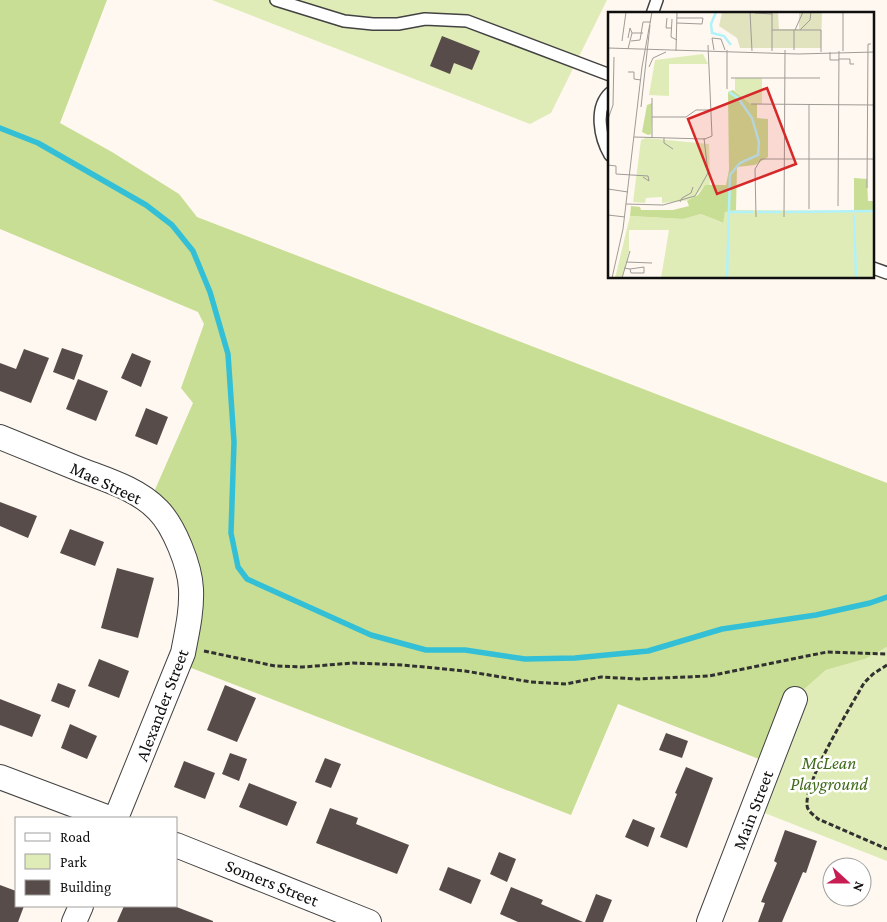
<svg xmlns="http://www.w3.org/2000/svg" width="887" height="922" font-family="'Crimson Pro',serif">
	<style>
		.green { fill: #e0ecb7 }
		.forest { fill: #c9de95 }
		.lines { fill: none; stroke-linecap: round; stroke-linejoin: round }
		.stream { stroke: #33bfd6; stroke-width: 5.5 }
		.building { fill: #584c4a }
		.lane-casing { stroke: #424242; stroke-width: 14 }
		.street-casing { stroke: #424242; stroke-width: 26 }
		.path { stroke: #313131; stroke-width: 3; stroke-dasharray: 5 2.5; stroke-linecap: butt }
		.lane { stroke: #fff; stroke-width: 11 }
		.street { stroke: #fff; stroke-width: 24 }
		.labels { text-anchor: middle; dominant-baseline: central; stroke-width: 5; stroke-linejoin: round; paint-order: stroke }
		.street-label { font-size: 18px; fill: #0f0f0f; stroke: #fff }
		.park-label { font-size: 18px; font-style: italic; fill: #406b1a; stroke: #fff }
		.inset-river { fill: none; stroke: #b1f2fa; stroke-width: 2.5 }
		.inset-road { fill: none; stroke: #9f9b96; stroke-width: 1 }
		.view { fill: #d62828; fill-opacity: 0.15; stroke: #d62828; stroke-width: 2.5 }
		.inset-edge { fill: none; stroke: #0f0f0f; stroke-width: 2.5 }
	</style>
	<rect width="100%" height="100%" fill="#fff8f0"/>
	<path class="green" d="M212,0H607L551,113L530,124Z
		M887,647V861L752,808L794,698L826,670L865,659Z"/>
	<path class="forest" d="M0,0H107L60,123L112,152L179,194L197,217L887,483V647L865,659L826,670L794,698L769,763L618,704L571,815L181,664L194,587L150,501L193,403L181,388L204,324L198,312L0,229Z"/>
	<g class="lines">
		<path class="stream" d="M0,128L38,143L146,205L172,225L193,251L210,292L228,354L234,442L231,533L238,567L247,579L371,635L426,650H465L525,659L575,658L648,651L722,629L816,615L870,603L887,597"/>
	</g>
	<path class="building" d="M442,36L480,51L472,70L454,63L450,74L430,66Z
		M62,348L83,355L74,380L53,372Z
		M24,349L49,358L31,403L0,391V363L16,369Z
		M132,353L151,361L141,387L121,378Z
		M78,379L108,391L96,421L66,409Z
		M146,408L168,417L157,445L135,436Z
		M0,502L37,516L28,538L0,526Z
		M70,529L104,542L95,566L60,553Z
		M117,568L154,578L138,638L101,628Z
		M99,659L129,671L119,698L88,686Z
		M58,683L76,690L69,708L51,701Z
		M225,685L256,698L237,742L207,730Z
		M0,699L41,715L32,737L0,725Z
		M70,724L97,736L87,759L61,748Z
		M666,733L688,741L682,758L659,750Z
		M230,753L247,759L239,781L222,774Z
		M325,758L341,764L331,788L315,782Z
		M184,761L215,773L205,799L174,787Z
		M686,767L713,778L687,848L660,837L677,794L675,793Z
		M249,783L297,802L287,826L239,807Z
		M330,808L358,818L356,824L409,845L397,874L316,843Z
		M633,819L655,828L648,847L625,837Z
		M785,830L817,841L806,873L803,872L782,922H758L765,903L761,902L777,863L774,861Z
		M499,852L516,859L507,882L490,874Z
		M448,867L481,880L471,904L439,890Z
		M0,885L16,891V906H24L18,922H0Z
		M511,887L543,900L541,904L583,922H518L500,914Z
		M596,894L612,900L603,922H585Z
		M124,906H174L213,921V922H117Z"/>
	<g class="lines">
		<g class="lane-casing">
			<path id="lane" d="M276,0L344,21L373,24H398L425,19L467,21L610,75
				M652,14L657,0
				M610,93C594,108 600,138 610,155
				M873,268L887,273"/>
		</g>
		<g class="street-casing">
			<path id="street" d="M0,437C27,448 54,459 81,470C107,480 138,489 158,510C174,526 190,566 191,589C192,611 187,632 183,653L116,818
				M0,777L109,818
				M176,845L369,922
				M74,922L81,906
				M709,922L795,699"/>
		</g>
		<path class="path" d="M204,651L275,666L303,667L353,663L403,665L465,671L531,682L566,684L601,677L638,679L709,676L827,652L887,654
			M887,665L873,674L864,683C850,708 805,780 807,805C807,811 814,815 818,819L887,849"/>
		<use href="#lane" class="lane"/>
		<use href="#street" class="street"/>
	</g>
	<g class="labels">
		<g class="street-label">
			<text transform="translate(106 483) rotate(25)">Mae Street</text>
			<text transform="translate(162 705) rotate(-69)">Alexander Street</text>
			<text transform="translate(753 810) rotate(-69)">Main Street</text>
			<text transform="translate(272 883) rotate(22)">Somers Street</text>
		</g>
		<g class="park-label">
			<text x="829" y="763">McLean<tspan x="829" dy="21">Playground</tspan></text>
		</g>
	</g>
	<g transform="translate(608 12)">
		<rect width="266" height="266" fill="#fff8f0"/>
		<path d="M95,42L100,52H61V84L41,83L47,48ZM127,66H154V92H143L127,79ZM38,126L101,132L102,173H97L84,188L54,191V185L38,186L37,191L25,190L33,128ZM122,198L266,199V266H53L61,218H21V240L14,266H7L22,204L75,207L93,202L114,211L117,200Z" fill="#e0ecb7"/>
		<path d="M125,78L143,92H149V106L160,107V145L147,153L129,155L128,198L117,200L115,211L93,202L75,207L22,204L23,194L32,195L33,198H65L81,194L79,189L90,183L97,173H118L121,158L120,80ZM44,91L43,122L40,123L34,120L39,93ZM246,166L259,167L260,189H266V199L246,198Z" fill="#c9de95"/>
		<path d="M114,0H170L171,17H191V0H214L213,36H132L129,26L111,14Z" fill="#e1e3bf"/>
		<path class="inset-river" d="M108,0L103,12L104,21L116,24L123,33M121,200H145M150,200H173M178,200L267,199M246,203L248,266M119,266L122,163L132,151L150,143L151,130L144,106L130,86L121,80"/>
		<path class="inset-road" d="M142,0L144,39M147,1L164,2M59,6L58,16H63M64,7L63,25L69,28M69,11L94,12L95,6H69M164,18H186M187,18L195,0M192,18L202,8L203,0M20,26L22,16L24,21M14,29L18,0M23,29L32,28L35,10H43M0,36L190,42L267,40M20,37L24,21H35M106,38L104,26L113,27L117,38M119,38V77M186,38V18H213V40M68,39L69,0M164,39V0M235,39V0M222,40V48H231M231,47H242V52H246M41,55L45,46L58,40M20,60H26V67L33,68M123,66H212M143,92L267,93M33,95L42,13M44,105H78L88,98H103M0,107L5,93L6,45M26,125L97,127L104,124L100,33M44,126V86M56,126V131L65,137M0,153L8,154V162L40,164L41,169L35,165M259,176L260,32H263M0,177L20,180M72,190L74,186L83,181L85,175M18,192L55,193L87,184L100,161L96,126M230,194L231,39M201,197V92M0,203L17,205M148,205L147,157L153,147H267M176,205L177,38M18,250L44,251M16,256L22,257L23,261H36V255L22,257M4,266L15,217L34,55L44,0M14,266L22,239"/>
		<path class="view" d="M159,76L188,152L109,182L80,107Z"/>
		<rect width="266" height="266" class="inset-edge"/>
	</g>
	<rect x="15" y="817" width="162" height="90" fill="#ffffff" stroke="#9f9f9f"/>
	<rect x="25" y="833" width="25" height="8" fill="#ffffff" stroke="#9f9f9f"/>
	<text x="60" y="842" font-size="15" fill="#0f0f0f">Road</text>
	<rect x="25" y="854" width="25" height="15" fill="#e0ecb7" stroke="#9f9f9f"/>
	<text x="60" y="867" font-size="15" fill="#0f0f0f">Park</text>
	<rect x="25" y="880" width="25" height="15" fill="#584c4a" stroke="#9f9f9f"/>
	<text x="60" y="892" font-size="15" fill="#0f0f0f">Building</text>
	<g transform="translate(847 882) rotate(111)"><circle r="24" fill="#ffffff" stroke="#9f9f9f"/>
	<path d="M0-4L9 19L0 12L-9 19Z" fill="#c81d52"/>
	<text y="-8" font-size="14" font-weight="bold" text-anchor="middle" fill="#0f0f0f">N</text>
	</g>
</svg>
